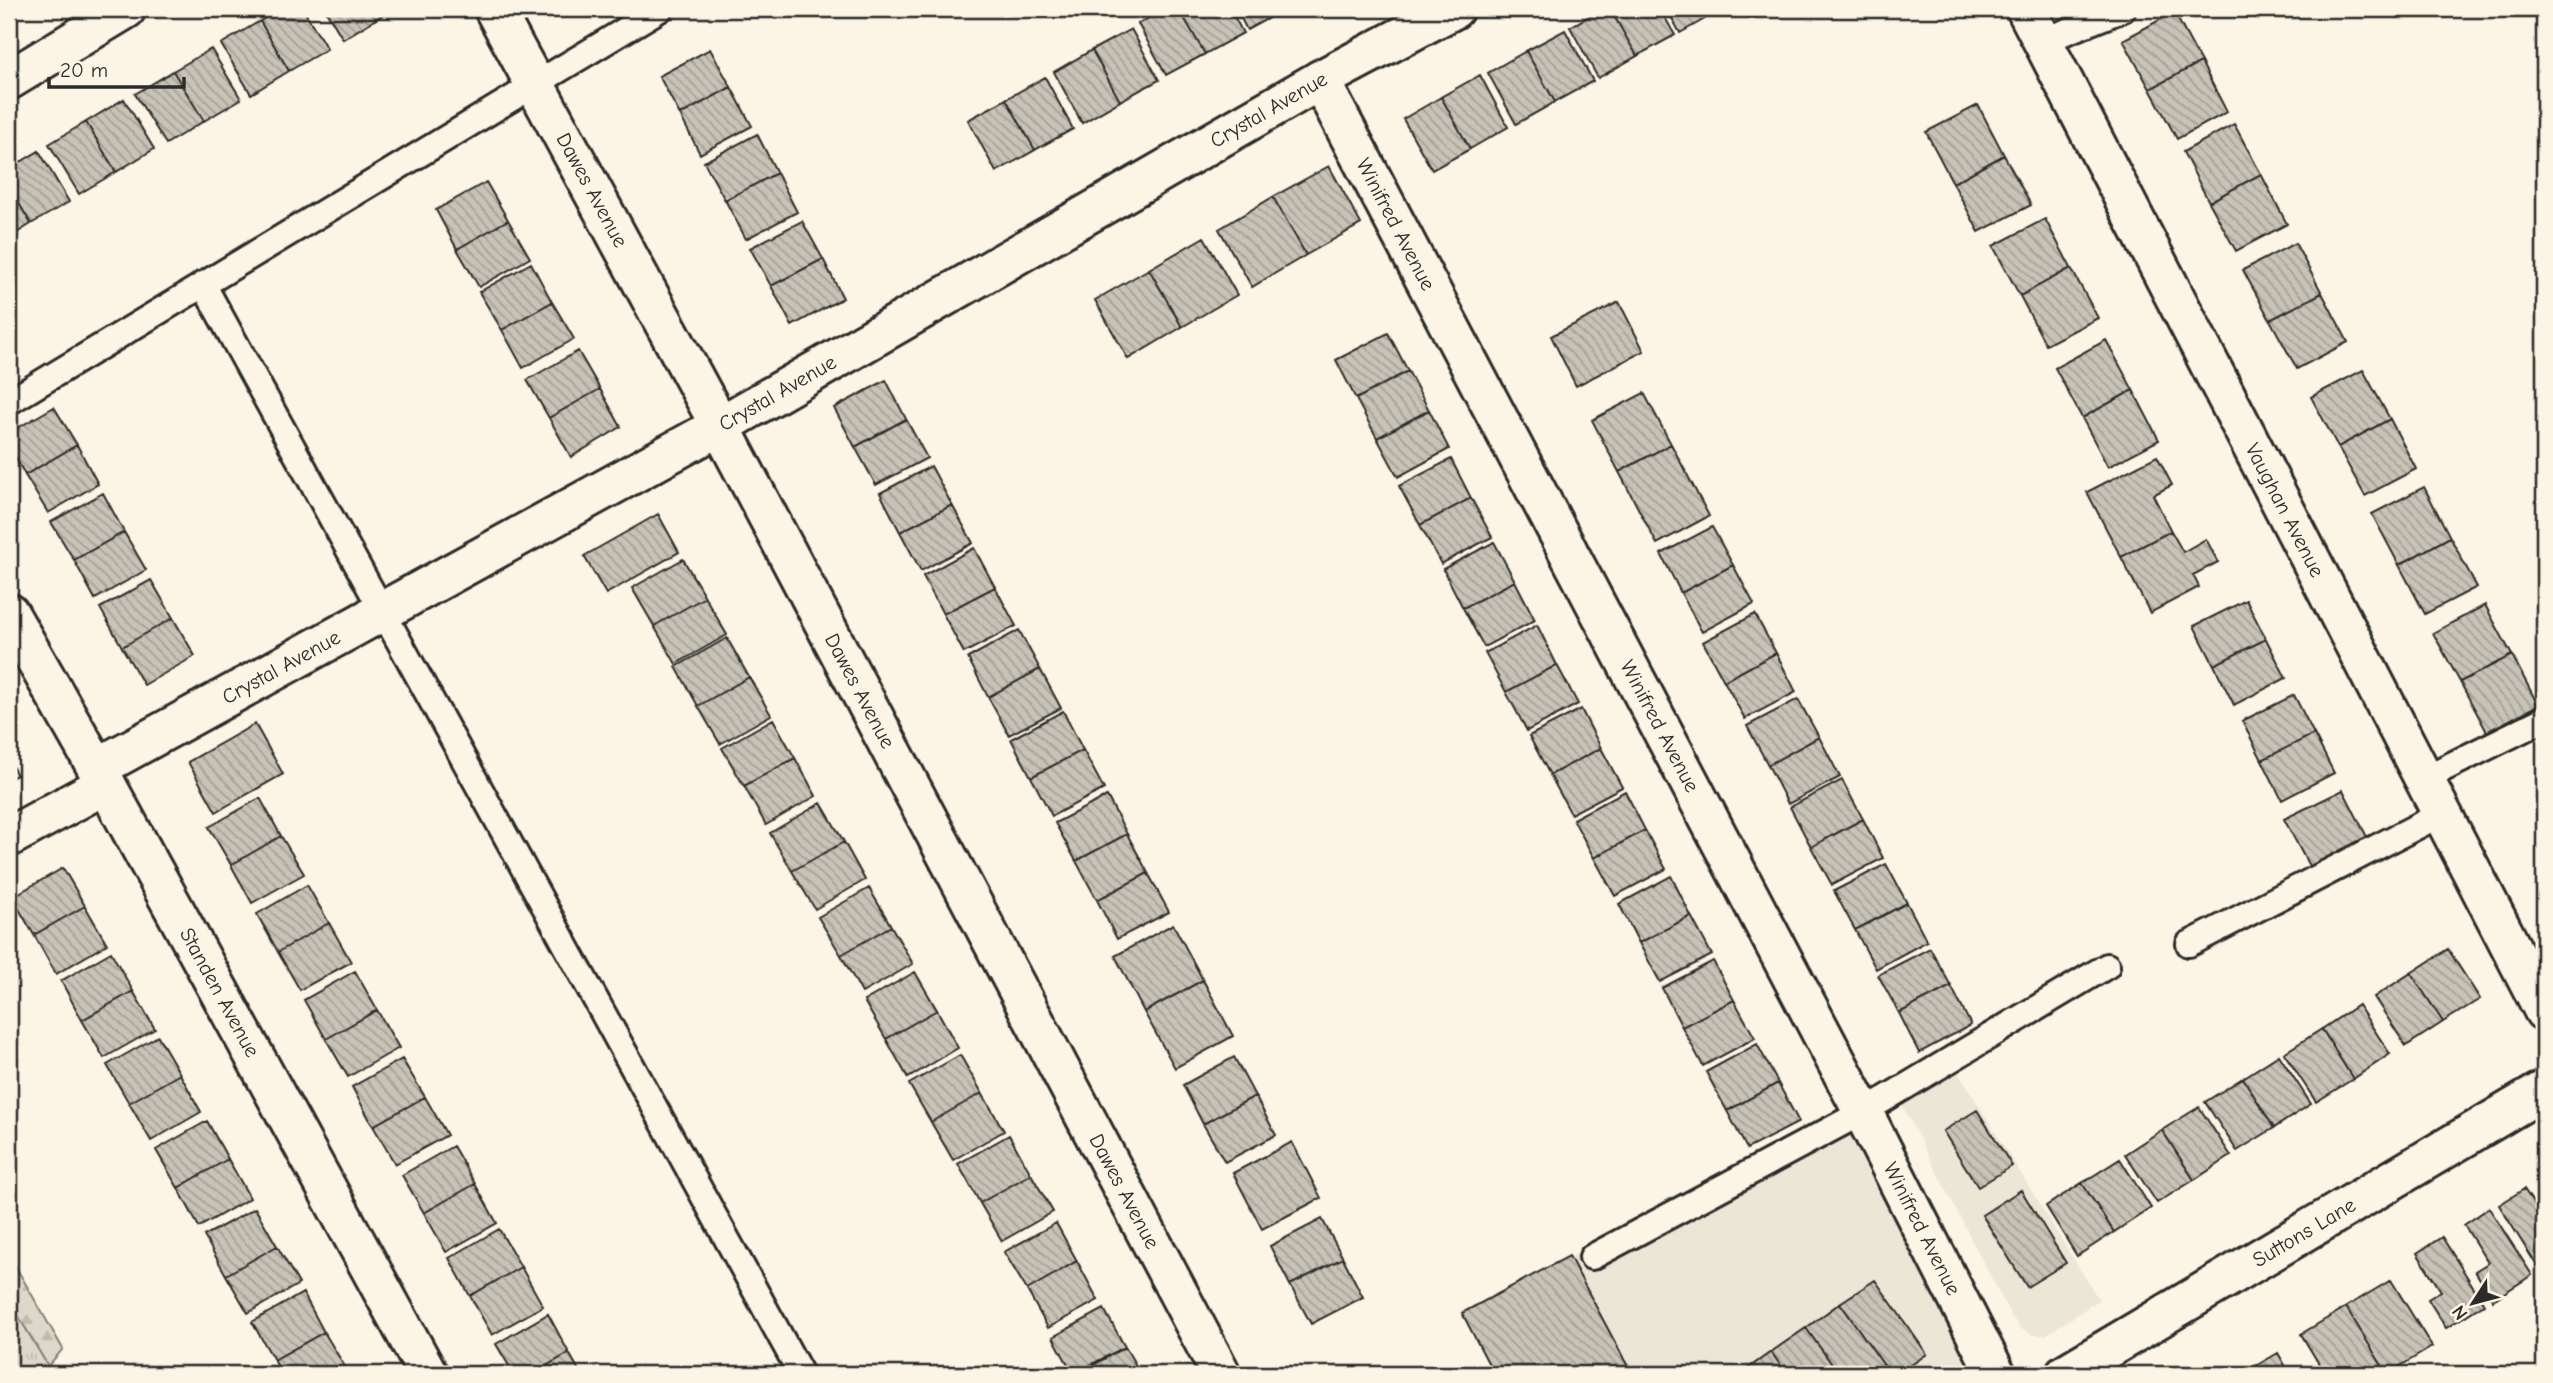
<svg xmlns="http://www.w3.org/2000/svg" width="2553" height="1383" font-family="'Comic Neue',sans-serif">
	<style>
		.built { fill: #ece6d7 }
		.grass { fill: url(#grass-tufts); stroke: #84827a; stroke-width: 2 }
		.forest { fill: url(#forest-firs); stroke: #84827a; stroke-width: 2 }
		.building { fill: url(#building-back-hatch); stroke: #2b2b2b; stroke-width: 2 }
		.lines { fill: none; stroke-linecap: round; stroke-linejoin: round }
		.lane-casing { stroke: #2b2b2b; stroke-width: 30 }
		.street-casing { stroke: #2b2b2b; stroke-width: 44 }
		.secondary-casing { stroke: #2b2b2b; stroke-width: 44 }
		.lane { stroke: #fcf5e5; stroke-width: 24 }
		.street { stroke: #fcf5e5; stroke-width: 38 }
		.secondary { stroke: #fcf5e5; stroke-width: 38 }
		.labels { text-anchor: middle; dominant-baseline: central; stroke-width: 5; stroke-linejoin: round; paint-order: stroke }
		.street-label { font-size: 21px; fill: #2b2b2b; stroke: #fcf5e5 }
	</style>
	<defs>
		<pattern id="grass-tufts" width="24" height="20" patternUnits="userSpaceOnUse" patternTransform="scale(1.75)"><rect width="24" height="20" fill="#ded8ca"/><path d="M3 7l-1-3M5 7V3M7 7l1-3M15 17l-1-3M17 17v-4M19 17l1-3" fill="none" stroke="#bfbaae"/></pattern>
		<pattern id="forest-firs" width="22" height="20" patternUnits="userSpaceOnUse" patternTransform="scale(1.75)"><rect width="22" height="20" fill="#ded8ca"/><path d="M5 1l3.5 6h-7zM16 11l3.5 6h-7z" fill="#bfbaae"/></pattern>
		<pattern id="building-back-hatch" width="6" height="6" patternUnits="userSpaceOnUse" patternTransform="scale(1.75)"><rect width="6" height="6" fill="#c8c3b7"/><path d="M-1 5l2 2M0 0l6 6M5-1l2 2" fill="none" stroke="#a39f95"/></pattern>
	</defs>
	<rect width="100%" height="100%" fill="#fcf5e5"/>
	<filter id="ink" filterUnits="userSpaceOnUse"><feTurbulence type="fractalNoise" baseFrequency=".0143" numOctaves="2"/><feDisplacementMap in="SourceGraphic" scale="14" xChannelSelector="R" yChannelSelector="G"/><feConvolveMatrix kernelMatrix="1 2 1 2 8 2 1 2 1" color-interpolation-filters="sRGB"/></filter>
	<g filter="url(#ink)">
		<path class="built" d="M1957,1070L2099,1300L2046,1335H2033L2021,1329L2011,1316L1901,1103Z
			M1848,1115L1985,1374H1494L1462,1313Z"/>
		<path class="grass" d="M9,1300L48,1366L41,1374H9Z"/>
		<path class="forest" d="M9,1255L63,1349L48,1366L9,1300Z"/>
		<path class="building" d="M280,9H303L327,49L289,71L260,21Z
			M325,9H376L381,16L343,39Z
			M376,9H393L381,16Z
			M1165,9H1179L1205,54L1166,75L1138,24Z
			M1179,9H1230L1243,33L1205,54Z
			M1236,9H1285L1247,30Z
			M1602,9H1610L1637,56L1598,78L1570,27Z
			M1610,9H1660L1675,35L1637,56Z
			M1667,9H1717L1719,11L1680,33Z
			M2174,12L2201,62L2150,89L2123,40Z
			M260,21L289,71L251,94L221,44Z
			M1131,29L1159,80L1120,101L1092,50Z
			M1565,30L1593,81L1555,102L1526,51Z
			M211,49L241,99L204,121L173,71Z
			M710,49L731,87L680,115L659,76Z
			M1092,50L1120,101L1082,123L1054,72Z
			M1526,51L1555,102L1516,124L1488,73Z
			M2201,62L2227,112L2177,139L2150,89Z
			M173,71L204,121L166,144L135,94Z
			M1480,75L1508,127L1470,149L1441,97Z
			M1045,77L1073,129L1035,150L1006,99Z
			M731,87L752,126L700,154L680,115Z
			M1441,97L1470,149L1432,170L1403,119Z
			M124,99L154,149L116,172L86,122Z
			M1006,99L1035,150L996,172L968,120Z
			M1978,105L2004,155L1953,183L1926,132Z
			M86,122L116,172L79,194L49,144Z
			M2234,124L2261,174L2209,202L2183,152Z
			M757,134L777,173L725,200L704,162Z
			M39,151L69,202L31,224L9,186V169Z
			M2004,155L2031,205L1979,232L1953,183Z
			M1329,166L1361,224L1306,255L1273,197Z
			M777,173L797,212L746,239L725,200Z
			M2261,174L2287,224L2236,251L2209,202Z
			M486,182L508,220L457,249L436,210Z
			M9,186L31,224L9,238Z
			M1273,197L1306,255L1252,287L1219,229Z
			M2045,219L2071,268L2020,296L1993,246Z
			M508,220L530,258L479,287L457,249Z
			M802,221L823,259L771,286L750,248Z
			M1204,237L1237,295L1182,327L1149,269Z
			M2295,243L2322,293L2270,320L2243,270Z
			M823,259L843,298L792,326L771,286Z
			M531,263L552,302L502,330L479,292Z
			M2071,268L2098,318L2046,345L2020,296Z
			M1149,269L1182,327L1128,359L1095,300Z
			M2322,293L2348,342L2297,369L2270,320Z
			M552,302L574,339L523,368L502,330Z
			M1619,302L1644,351L1576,386L1551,336Z
			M1388,333L1408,371L1356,399L1336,360Z
			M2106,340L2133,390L2082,418L2055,368Z
			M578,351L600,389L549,418L527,380Z
			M2363,370L2390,419L2338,447L2311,397Z
			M1408,371L1429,410L1377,438L1356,399Z
			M886,380L906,419L855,447L834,408Z
			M600,389L621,427L571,457L549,418Z
			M2133,390L2159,440L2108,467L2082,418Z
			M1644,393L1671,444L1619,472L1592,420Z
			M54,407L77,445L25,475L9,445V433Z
			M1429,410L1449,449L1398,477L1377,438Z
			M906,419L927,458L876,485L855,447Z
			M2390,419L2416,469L2365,496L2338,447Z
			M1671,444L1709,516L1657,544L1619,472Z
			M77,445L98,484L48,513L25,475Z
			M2157,456L2172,485L2153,495L2171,531L2121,557L2087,492Z
			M1451,459L1471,498L1420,525L1399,486Z
			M931,466L952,505L900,532L880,493Z
			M2424,487L2450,537L2399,565L2372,514Z
			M103,493L124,532L74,560L51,522Z
			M1471,498L1492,537L1441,564L1420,525Z
			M952,505L973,543L921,571L900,532Z
			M658,514L679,552L606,594L584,556Z
			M1712,527L1733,565L1681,593L1661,554Z
			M2171,531L2183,552L2206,539L2218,562L2193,575L2199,587L2150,613L2121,557Z
			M124,532L146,570L95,599L74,560Z
			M2450,537L2477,587L2425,614L2399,565Z
			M1494,542L1515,581L1463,608L1443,569Z
			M974,548L995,587L943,614L923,576Z
			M683,559L705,597L654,626L632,588Z
			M1733,565L1754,604L1702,632L1681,593Z
			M151,580L173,618L122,647L100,608Z
			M1515,581L1535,620L1484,647L1463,608Z
			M995,587L1016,626L964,653L943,614Z
			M705,597L727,635L676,664L654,626Z
			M2246,600L2266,639L2214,665L2194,626Z
			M2485,605L2512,655L2460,682L2433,633Z
			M1755,614L1776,653L1724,681L1703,642Z
			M173,618L195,656L144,685L122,647Z
			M1537,625L1557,665L1506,692L1485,653Z
			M1019,630L1040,669L988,697L968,658Z
			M727,638L749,677L698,706L676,667Z
			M2266,639L2286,678L2234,705L2214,665Z
			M1776,653L1796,692L1745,719L1724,681Z
			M2512,655L2538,705L2487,732L2460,682Z
			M1557,665L1578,704L1527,731L1506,692Z
			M1040,669L1061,708L1009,735L988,697Z
			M749,677L771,715L720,744L698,706Z
			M2294,695L2314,734L2262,760L2242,721Z
			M1798,699L1819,737L1768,765L1747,726Z
			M1581,709L1601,748L1550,775L1529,736Z
			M1063,711L1083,750L1031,777L1011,739Z
			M773,719L795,758L744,786L722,748Z
			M255,724L283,774L216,812L188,762Z
			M2314,734L2334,773L2282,800L2262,760Z
			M1819,737L1840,777L1788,804L1768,765Z
			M1601,748L1622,787L1571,814L1550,775Z
			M1083,750L1104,789L1052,816L1031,777Z
			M795,758L816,796L766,825L744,786Z
			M9,760L17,775L9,779Z
			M1842,780L1863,819L1811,847L1790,807Z
			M2343,790L2368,839L2310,868L2284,819Z
			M1625,791L1645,830L1594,858L1573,819Z
			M1107,796L1127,834L1076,861L1055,823Z
			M260,798L281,836L231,865L209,827Z
			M821,803L844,842L792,871L770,833Z
			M1863,819L1883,858L1832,885L1811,847Z
			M1645,830L1666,869L1615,896L1594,858Z
			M1127,834L1148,873L1097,900L1076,861Z
			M281,836L304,874L252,903L231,865Z
			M844,842L865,880L815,909L792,871Z
			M1886,864L1907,903L1855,930L1834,891Z
			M63,868L85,906L34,935L12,897Z
			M1148,873L1169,912L1117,939L1097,900Z
			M1671,876L1691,916L1639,943L1619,904Z
			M307,885L329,923L278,952L257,914Z
			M869,888L891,926L841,955L818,917Z
			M1907,903L1927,941L1876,969L1855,930Z
			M85,906L107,944L56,974L34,935Z
			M1691,916L1712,955L1660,982L1639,943Z
			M329,923L351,962L300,990L278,952Z
			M1173,924L1203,980L1144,1012L1115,956Z
			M891,926L913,964L862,993L841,955Z
			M1930,948L1951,986L1899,1013L1878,975Z
			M2448,949L2480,999L2443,1022L2411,973Z
			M111,952L133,991L82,1020L61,981Z
			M1713,961L1734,1000L1682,1027L1662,988Z
			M355,971L377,1010L326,1039L304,1000Z
			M915,972L937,1010L886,1039L864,1001Z
			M2411,973L2443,1022L2406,1046L2374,997Z
			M1203,980L1233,1036L1175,1068L1144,1012Z
			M1951,986L1971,1025L1919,1053L1899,1013Z
			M133,991L155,1029L104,1058L82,1020Z
			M1734,1000L1755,1038L1703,1066L1682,1027Z
			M2358,1005L2390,1054L2353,1079L2322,1029Z
			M377,1010L399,1048L348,1077L326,1039Z
			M937,1010L958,1048L908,1078L886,1039Z
			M2322,1029L2353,1079L2316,1102L2284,1053Z
			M158,1036L180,1074L129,1103L107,1065Z
			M1757,1044L1778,1083L1727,1111L1706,1072Z
			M960,1055L982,1093L931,1122L909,1084Z
			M2279,1055L2311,1104L2274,1128L2243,1078Z
			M1234,1057L1255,1096L1203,1124L1183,1085Z
			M402,1059L425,1097L373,1126L352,1087Z
			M180,1074L201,1112L151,1141L129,1103Z
			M2243,1078L2274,1128L2237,1151L2205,1102Z
			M1778,1083L1799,1122L1747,1149L1727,1111Z
			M982,1093L1004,1131L953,1160L931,1122Z
			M1255,1096L1276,1135L1225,1162L1203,1124Z
			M425,1097L447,1135L395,1164L373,1126Z
			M2199,1107L2231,1156L2194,1180L2162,1130Z
			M1977,1110L2012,1166L1978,1187L1943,1131Z
			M207,1121L228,1159L178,1188L156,1150Z
			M2162,1130L2194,1180L2157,1203L2125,1154Z
			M1009,1135L1031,1174L980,1203L958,1164Z
			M1292,1142L1321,1198L1262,1229L1233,1173Z
			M453,1146L475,1184L424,1213L402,1175Z
			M228,1159L250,1198L199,1227L178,1188Z
			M2120,1159L2151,1208L2114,1232L2082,1183Z
			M1031,1174L1053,1212L1002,1241L980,1203Z
			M2082,1183L2114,1232L2077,1256L2046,1206Z
			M475,1184L497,1223L446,1252L424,1213Z
			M2524,1189L2544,1219V1262L2537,1266L2499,1205Z
			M2021,1190L2066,1263L2027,1287L1982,1215Z
			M255,1208L277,1246L226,1275L204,1236Z
			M2489,1208L2532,1275L2493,1300L2475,1271L2488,1263L2464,1225Z
			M1322,1219L1343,1258L1290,1285L1270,1246Z
			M1056,1223L1077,1261L1027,1290L1004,1252Z
			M499,1229L521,1267L470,1296L449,1258Z
			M2442,1237L2484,1304L2446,1328L2428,1299L2441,1291L2417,1253Z
			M277,1246L299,1284L248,1313L226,1275Z
			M1569,1256L1632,1374H1494L1462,1313Z
			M1343,1258L1363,1297L1311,1324L1290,1285Z
			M1077,1261L1098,1300L1048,1328L1027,1290Z
			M521,1267L543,1306L492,1335L470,1296Z
			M1875,1280L1927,1354L1898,1374H1890L1840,1303Z
			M2391,1280L2432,1347L2387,1374L2346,1307Z
			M303,1293L324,1332L274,1360L252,1322Z
			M1840,1303L1890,1374H1839L1806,1328Z
			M2346,1307L2387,1374H2325L2301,1334Z
			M1104,1309L1125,1347L1073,1374L1053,1337Z
			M548,1314L569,1353L532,1374H514L496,1344Z
			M1806,1328L1839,1374H1787L1771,1352Z
			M324,1332L347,1370L339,1374H282L274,1360Z
			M1125,1347L1141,1374H1078Z
			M1771,1352L1787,1374H1740Z
			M569,1353L581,1374H532Z
			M2278,1353L2290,1374H2242Z"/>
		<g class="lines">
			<g class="lane-casing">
				<path id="lane" d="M2043,41L2123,9
					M203,284L801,1374
					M9,402L660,9
					M2423,779L2544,719
					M2189,944L2441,814
					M1592,1257L1863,1112L2107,966"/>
			</g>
			<g class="street-casing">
				<g id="street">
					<path id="s1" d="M494,9L720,426L1221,1374"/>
					<path id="s2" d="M2026,9L2544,1011"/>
					<path d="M9,80L126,9"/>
					<path id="s3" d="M1320,80L1863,1112L1996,1374"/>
					<path id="s4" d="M9,613L106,784L428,1374"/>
					<path id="s5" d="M97,768L720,426L1320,80L1454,9"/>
					<path d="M9,837L106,784"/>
				</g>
			</g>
			<g class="secondary-casing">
				<g id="secondary">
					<path id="s6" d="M2065,1374L2544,1090"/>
				</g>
			</g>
			<use href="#lane" class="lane"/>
			<use href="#street" class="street"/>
			<use href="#secondary" class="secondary"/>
		</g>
	</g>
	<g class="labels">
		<g class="street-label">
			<text stroke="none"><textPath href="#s5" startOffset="1344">Crystal Avenue</textPath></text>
			<text stroke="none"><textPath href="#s1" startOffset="206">Dawes Avenue</textPath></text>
			<text stroke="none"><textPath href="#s3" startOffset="163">Winifred Avenue</textPath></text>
			<text stroke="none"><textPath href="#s5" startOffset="777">Crystal Avenue</textPath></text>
			<text stroke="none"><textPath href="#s2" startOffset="564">Vaughan Avenue</textPath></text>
			<text stroke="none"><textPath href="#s5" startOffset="210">Crystal Avenue</textPath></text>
			<text stroke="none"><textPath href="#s1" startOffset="774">Dawes Avenue</textPath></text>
			<text stroke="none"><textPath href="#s3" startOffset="730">Winifred Avenue</textPath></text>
			<text stroke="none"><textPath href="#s4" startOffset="434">Standen Avenue</textPath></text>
			<text stroke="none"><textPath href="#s1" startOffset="1340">Dawes Avenue</textPath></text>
			<text stroke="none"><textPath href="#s3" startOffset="1297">Winifred Avenue</textPath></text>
			<text stroke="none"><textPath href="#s6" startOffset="278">Suttons Lane</textPath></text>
		</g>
	</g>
	<rect width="2553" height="1383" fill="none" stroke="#fcf5e5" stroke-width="35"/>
	<rect x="18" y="18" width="2518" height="1348" fill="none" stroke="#2b2b2b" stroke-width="2.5" filter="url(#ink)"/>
	<g transform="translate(2473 1303) rotate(234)" stroke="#fcf5e5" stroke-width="5" paint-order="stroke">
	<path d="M0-5L12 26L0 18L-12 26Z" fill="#2b2b2b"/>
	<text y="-10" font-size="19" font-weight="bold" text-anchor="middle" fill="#2b2b2b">N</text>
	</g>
	<path d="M49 77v10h135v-10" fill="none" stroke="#2b2b2b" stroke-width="3.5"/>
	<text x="60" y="77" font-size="21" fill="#2b2b2b" stroke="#fcf5e5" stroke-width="5" paint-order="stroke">20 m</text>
</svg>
